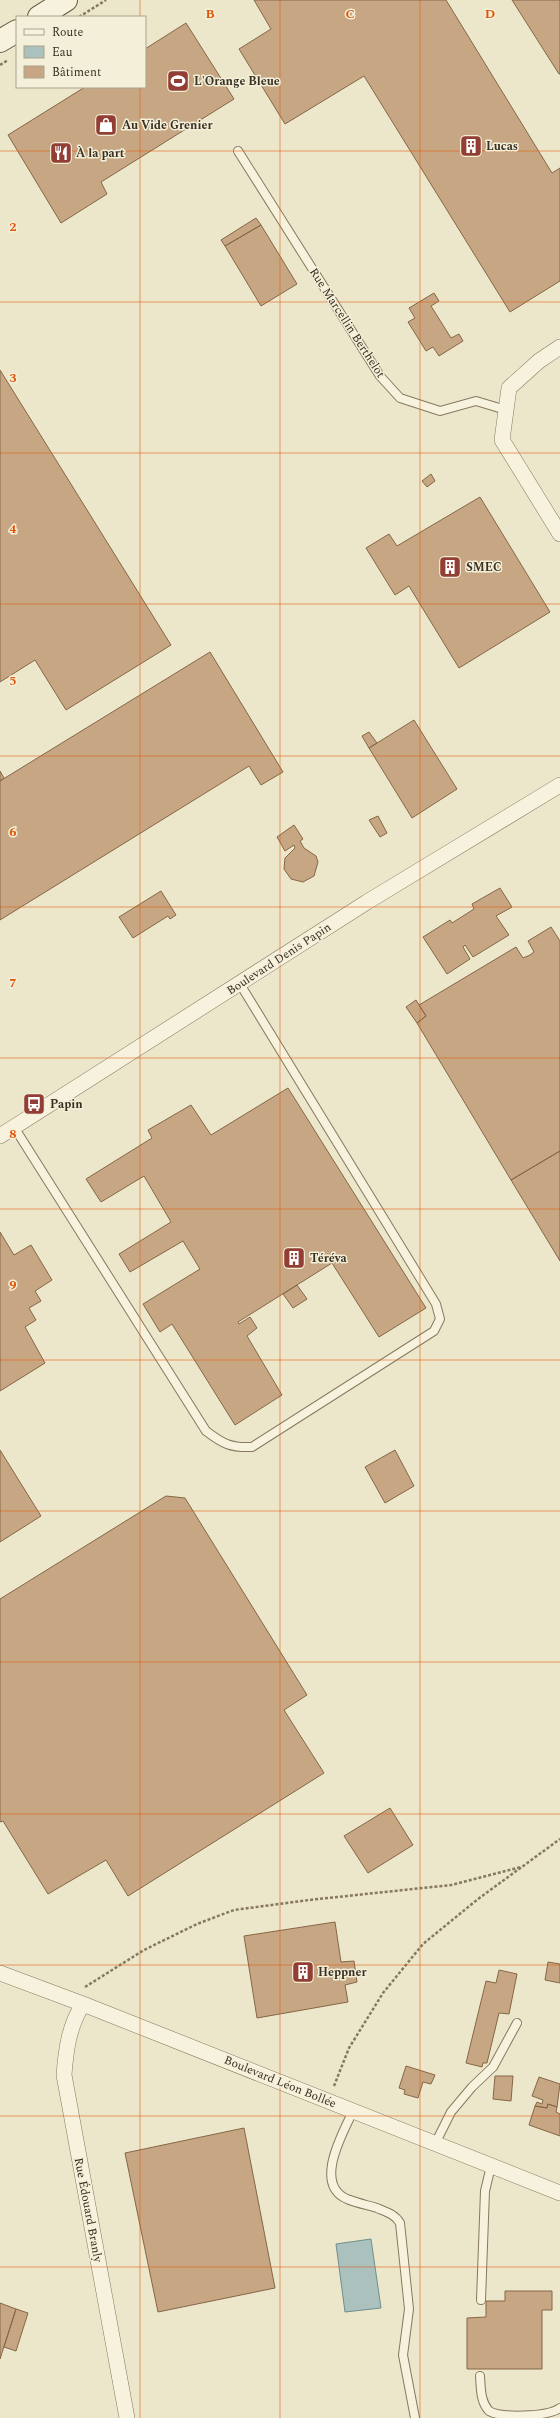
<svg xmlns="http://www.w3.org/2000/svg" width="560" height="2418" font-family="Spectral,serif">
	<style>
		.water { fill: #aac1bd; stroke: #718f8b }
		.building { fill: #c7a783; stroke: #856747 }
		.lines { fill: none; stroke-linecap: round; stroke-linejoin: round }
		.service-casing { stroke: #87795f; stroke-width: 10 }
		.minor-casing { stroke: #87795f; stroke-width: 16 }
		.secondary-casing { stroke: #695a42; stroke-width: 24 }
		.path { stroke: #87795f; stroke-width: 2.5; stroke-dasharray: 3 2; stroke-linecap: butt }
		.service { stroke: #f7f2dd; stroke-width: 8 }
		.minor { stroke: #f7f2dd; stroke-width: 15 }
		.secondary { stroke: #f7f2dd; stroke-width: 22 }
		.grid { fill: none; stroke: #df570d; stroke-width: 1; stroke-opacity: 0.55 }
		.labels { text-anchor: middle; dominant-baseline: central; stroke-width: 3; stroke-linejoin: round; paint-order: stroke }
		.poi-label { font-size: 12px; font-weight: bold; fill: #393022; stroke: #f4efd9; text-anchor: start }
		.street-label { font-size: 12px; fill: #393022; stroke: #f4efd9 }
		.grid-label { font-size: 13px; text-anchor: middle; font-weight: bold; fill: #df570d; stroke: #f4efd9; stroke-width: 3; stroke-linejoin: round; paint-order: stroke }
	</style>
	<rect width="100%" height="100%" fill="#ece6ca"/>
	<path class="water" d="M371,2239L381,2308L345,2312L336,2244Z"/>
	<path class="building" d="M254,0H446L552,173L560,168V281L510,312L364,76L285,124L239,49L271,29Z
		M512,0H560V74H559Z
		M186,23L234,99L101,182L107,194L61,223L8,135L85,87H145V49Z
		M256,218L261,225L225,246L221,240Z
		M261,225L297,284L261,306L225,246Z
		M434,293L439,301L431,306L451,338L459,334L463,341L439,356L433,347L426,351L408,322L415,318L409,308Z
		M0,370L171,645L66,710L35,660L0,682Z
		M431,474L435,481L427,487L422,481Z
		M480,497L550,612L459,668L409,586L395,595L366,548L389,534L397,546Z
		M210,652L283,772L261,785L249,766L0,920V781Z
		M414,720L457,789L412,818L369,748Z
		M369,732L377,743L369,748L362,736Z
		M0,771L4,778L0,781Z
		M378,816L387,833L380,837L369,820Z
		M294,825L303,839L300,841L304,848L316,856L318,862L314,876L303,882L291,879L284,869L285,858L295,848L294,845L285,851L277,837Z
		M500,888L512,907L496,916L509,935L473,957L465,945L463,947L470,959L447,974L423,937L450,920L452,923L474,909L472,904Z
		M161,891L176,915L170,919L168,916L133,938L119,917Z
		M551,927L560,941V1151L511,1180L417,1023L426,1016L419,1005L516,947L523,958L530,955L534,952L528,941Z
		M416,1000L426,1016L417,1023L406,1007Z
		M288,1088L426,1308L379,1337L332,1263L238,1322L239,1324L250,1317L257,1328L247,1336L282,1395L235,1425L172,1324L160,1332L143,1304L200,1269L183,1241L130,1272L119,1254L171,1222L144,1176L101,1202L86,1179L152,1138L148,1130L191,1105L211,1135Z
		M560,1151V1261L511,1180Z
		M0,1232L14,1255L31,1245L52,1280L35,1291L41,1301L29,1308L36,1320L25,1327L45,1363L0,1391Z
		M297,1285L307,1299L293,1308L283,1294Z
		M0,1450L41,1516L0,1542Z
		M395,1450L414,1486L385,1503L365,1467Z
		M166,1496L185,1498L307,1695L284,1710L324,1773L128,1896L106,1860L48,1894L3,1821L0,1822V1599Z
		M390,1808L413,1845L368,1873L344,1836Z
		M335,1922L341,1962L354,1961L357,1982L345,1985L348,2002L257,2018L244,1936Z
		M548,1962L560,1964V1983L545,1980Z
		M499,1970L517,1974L509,2014L499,2013L487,2063H483L482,2067L466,2063L486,1981L496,1983Z
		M406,2066L435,2075L431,2084L423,2082L418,2098L404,2094L405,2090L399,2088Z
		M495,2076H513L511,2101L493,2099Z
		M539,2077L560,2084L557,2107L548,2104L547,2108L535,2106L537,2102L542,2104L543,2100L532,2096Z
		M548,2104L557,2107L556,2112L560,2114V2136L529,2125L535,2106L547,2108Z
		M244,2128L275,2288L158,2312L125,2153Z
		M505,2291H552V2310H542V2369H467V2318L486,2317V2301H505Z
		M0,2303L16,2309L0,2359Z
		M16,2309L28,2313L16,2351L4,2347Z"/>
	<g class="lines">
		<g class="service-casing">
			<path id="service" d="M238,151L380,376L400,398L440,411L476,401L506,410
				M14,1127L206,1431C223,1444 231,1448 252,1447L434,1331L440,1319L436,1304L240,984
				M353,2111C343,2133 313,2184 347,2199C357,2203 367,2205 377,2208C386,2212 395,2214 400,2223L409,2309L403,2355L415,2418
				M435,2144L451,2112L472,2087L493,2067L517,2023
				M481,2300L485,2191L491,2166
				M480,2376C481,2388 480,2401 489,2411C501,2418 547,2417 560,2408"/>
		</g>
		<g class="minor-casing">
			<path id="minor" d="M560,347L539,361L509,388L502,440L560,534
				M0,1136L367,902L560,785
				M0,1973L83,2004L560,2193
				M83,2004C69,2026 66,2049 64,2075L127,2418"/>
		</g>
		<g class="secondary-casing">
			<path id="secondary" d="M39,17L66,0
				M0,41L17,31"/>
		</g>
		<path class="path" d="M79,17L106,0
			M0,65L8,60
			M85,1987L144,1950L197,1924L234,1910L309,1900L451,1885L521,1867
			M334,2086L349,2048L383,1993L423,1944L478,1899L560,1839"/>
		<use href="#service" class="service"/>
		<use href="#minor" class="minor"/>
		<use href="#secondary" class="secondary"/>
	</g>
	<path class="grid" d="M140,0V17M280,0V2418M420,0V2418M140,87V2418M0,151H560M0,302H560M0,453H560M0,604H560M0,756H560M0,907H560M0,1058H560M0,1209H560M0,1360H560M0,1511H560M0,1662H560M0,1814H560M0,1965H560M0,2116H560M0,2267H560"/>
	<defs>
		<g id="stadium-square" transform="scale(1.15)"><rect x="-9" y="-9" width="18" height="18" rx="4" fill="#923e34" stroke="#f4efd9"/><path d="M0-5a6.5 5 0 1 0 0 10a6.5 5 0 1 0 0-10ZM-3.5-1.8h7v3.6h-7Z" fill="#fff"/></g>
		<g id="shop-square" transform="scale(1.15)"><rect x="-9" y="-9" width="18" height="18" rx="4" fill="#923e34" stroke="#f4efd9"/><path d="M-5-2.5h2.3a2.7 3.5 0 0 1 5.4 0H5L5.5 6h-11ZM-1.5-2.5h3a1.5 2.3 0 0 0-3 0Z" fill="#fff"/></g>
		<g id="building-square" transform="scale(1.15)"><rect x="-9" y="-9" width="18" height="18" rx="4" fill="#923e34" stroke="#f4efd9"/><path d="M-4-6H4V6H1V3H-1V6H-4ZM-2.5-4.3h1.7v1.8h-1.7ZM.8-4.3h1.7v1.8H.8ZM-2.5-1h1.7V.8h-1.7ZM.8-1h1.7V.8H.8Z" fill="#fff"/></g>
		<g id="restaurant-square" transform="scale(1.15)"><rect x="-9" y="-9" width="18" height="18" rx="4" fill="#923e34" stroke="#f4efd9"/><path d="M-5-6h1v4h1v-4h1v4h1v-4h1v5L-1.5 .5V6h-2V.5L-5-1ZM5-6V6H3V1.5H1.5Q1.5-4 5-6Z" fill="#fff"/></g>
		<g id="bus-square" transform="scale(1.15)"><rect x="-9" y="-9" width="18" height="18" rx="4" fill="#923e34" stroke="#f4efd9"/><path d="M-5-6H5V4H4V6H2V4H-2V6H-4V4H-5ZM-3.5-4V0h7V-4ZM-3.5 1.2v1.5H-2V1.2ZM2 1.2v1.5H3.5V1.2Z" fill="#fff"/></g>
	</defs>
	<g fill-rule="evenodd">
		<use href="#stadium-square" x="178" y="81"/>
		<use href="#shop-square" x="106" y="125"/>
		<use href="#building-square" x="471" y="146"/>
		<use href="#restaurant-square" x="61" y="153"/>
		<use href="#building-square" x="450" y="567"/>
		<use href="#bus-square" x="34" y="1104"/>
		<use href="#building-square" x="294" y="1258"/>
		<use href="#building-square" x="303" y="1972"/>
	</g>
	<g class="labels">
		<g class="poi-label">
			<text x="194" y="81">L'Orange Bleue</text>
			<text x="122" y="125">Au Vide Grenier</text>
			<text x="486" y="146">Lucas</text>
			<text x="76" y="153">À la part</text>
			<text x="466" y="567">SMEC</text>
			<text x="50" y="1104">Papin</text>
			<text x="310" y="1258">Téréva</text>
			<text x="318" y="1972">Heppner</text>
		</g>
		<g class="street-label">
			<text transform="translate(347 323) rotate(57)">Rue Marcellin Berthelot</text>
			<text transform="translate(279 959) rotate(-33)">Boulevard Denis Papin</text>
			<text transform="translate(280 2082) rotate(22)">Boulevard Léon Bollée</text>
			<text transform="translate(88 2210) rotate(79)">Rue Édouard Branly</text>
		</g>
	</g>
	<g class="grid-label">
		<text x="210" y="18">B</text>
		<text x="350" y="18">C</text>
		<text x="490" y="18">D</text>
		<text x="13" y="231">2</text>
		<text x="13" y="382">3</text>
		<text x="13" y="533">4</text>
		<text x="13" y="685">5</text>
		<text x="13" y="836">6</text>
		<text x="13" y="987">7</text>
		<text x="13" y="1138">8</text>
		<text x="13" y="1289">9</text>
	</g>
	<rect x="16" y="16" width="130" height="72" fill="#f4efd9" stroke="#a9a390"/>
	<rect x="24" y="29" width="20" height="6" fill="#f7f2dd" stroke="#a9a390"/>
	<text x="52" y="36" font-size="12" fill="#393022">Route</text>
	<rect x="24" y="46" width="20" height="12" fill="#aac1bd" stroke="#a9a390"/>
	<text x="52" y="56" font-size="12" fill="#393022">Eau</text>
	<rect x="24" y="66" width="20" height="12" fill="#c7a783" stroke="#a9a390"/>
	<text x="52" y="76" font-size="12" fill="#393022">Bâtiment</text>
</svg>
